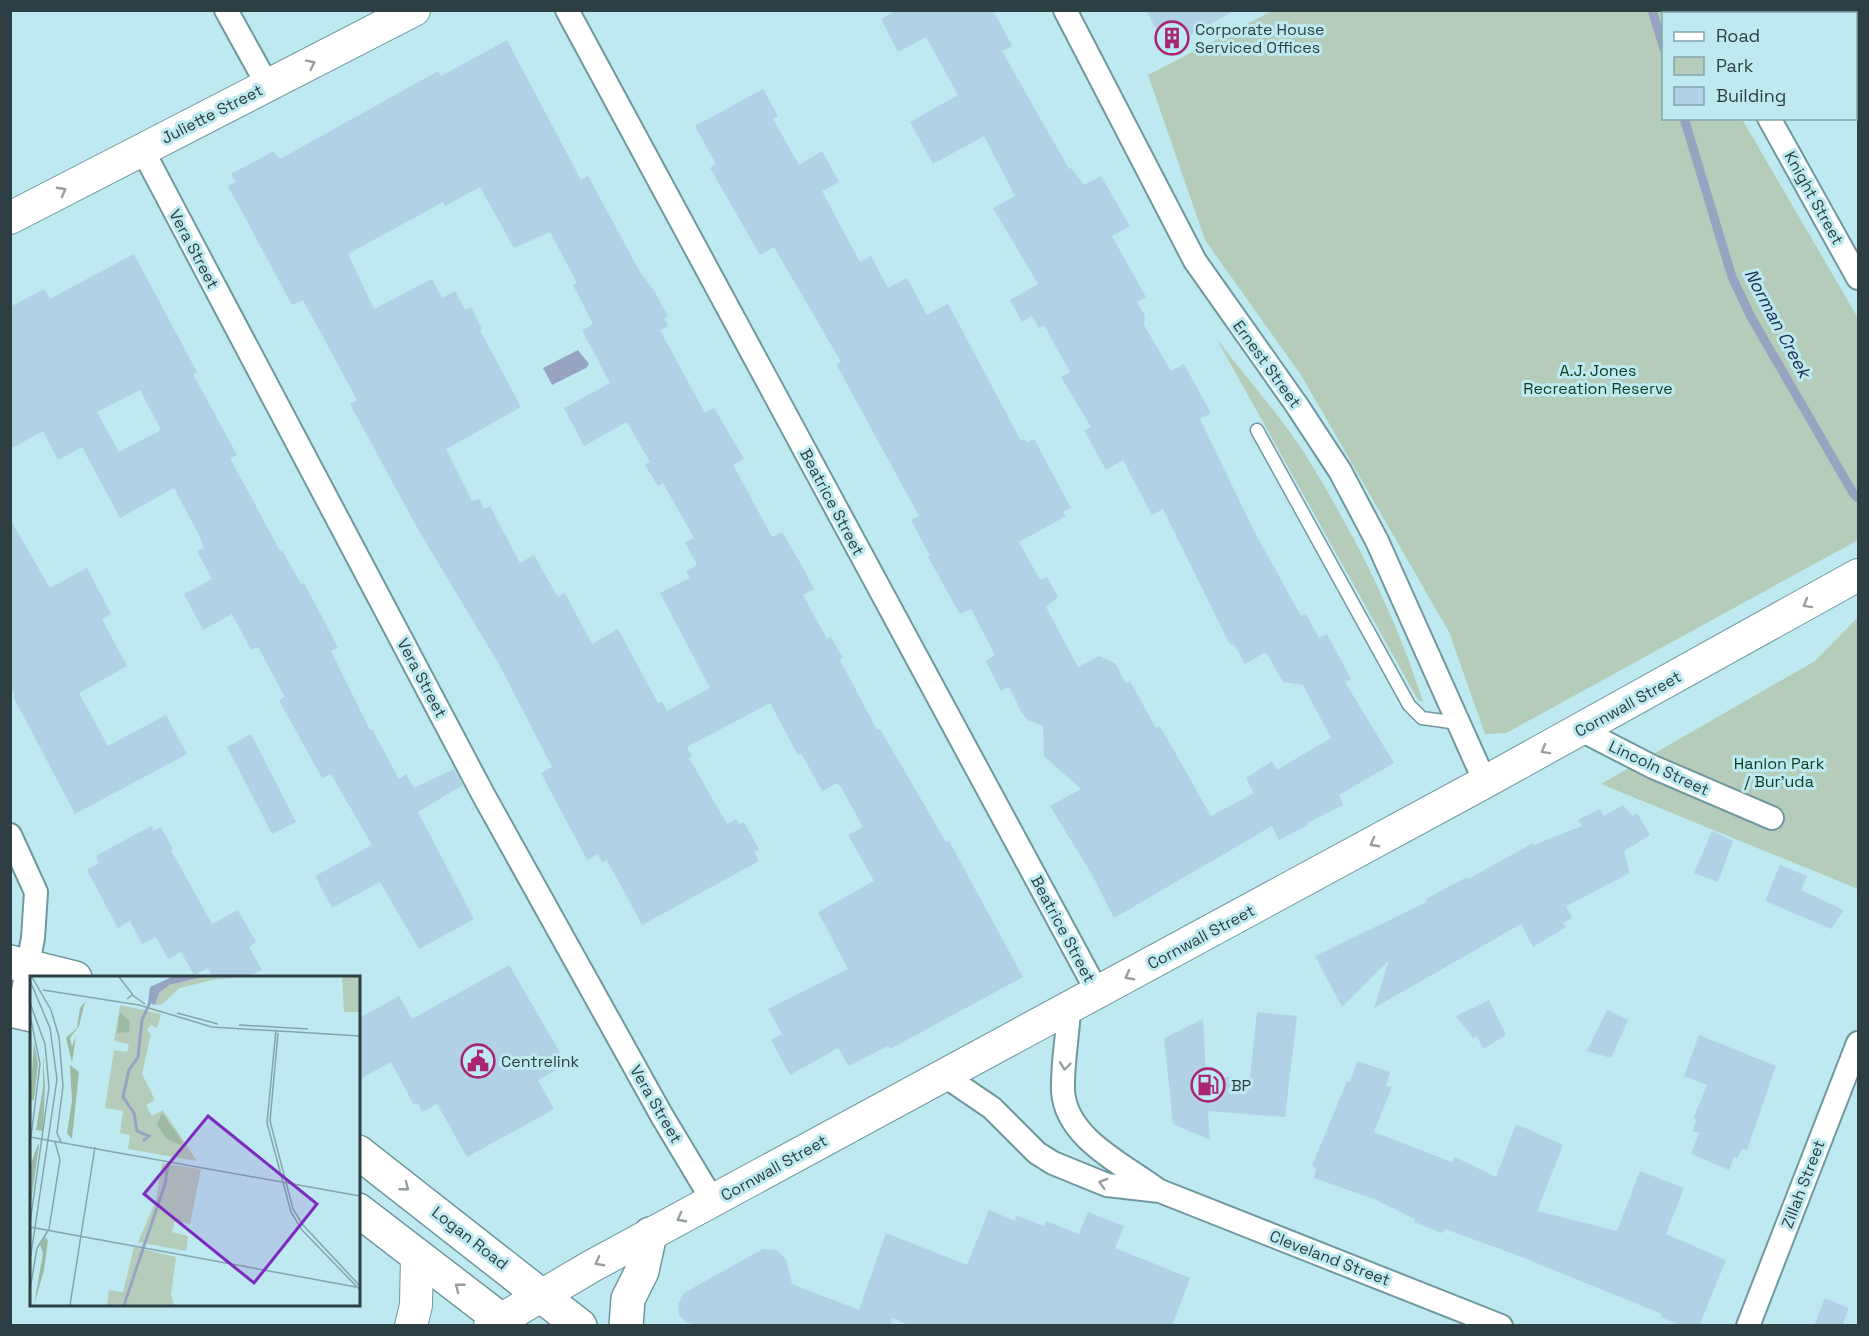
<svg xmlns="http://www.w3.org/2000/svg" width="1869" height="1336" font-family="'Space Grotesk',sans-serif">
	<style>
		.green { fill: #b6ccbb }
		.water { fill: #97a4c1 }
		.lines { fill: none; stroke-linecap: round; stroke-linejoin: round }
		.stream { stroke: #97a4c1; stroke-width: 9 }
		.building { fill: #b1d1e5; fill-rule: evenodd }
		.service-casing { stroke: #70989f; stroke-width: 15 }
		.minor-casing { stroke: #70989f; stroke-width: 26 }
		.secondary-casing { stroke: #70989f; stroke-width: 34 }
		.primary-casing { stroke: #70989f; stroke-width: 36 }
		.service { stroke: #fff; stroke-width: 12 }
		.minor { stroke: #fff; stroke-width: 22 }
		.secondary { stroke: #fff; stroke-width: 32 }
		.primary { stroke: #fff; stroke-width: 33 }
		.oneway { stroke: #969fa0 }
		.labels { text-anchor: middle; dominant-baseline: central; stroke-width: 6; stroke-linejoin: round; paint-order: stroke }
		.poi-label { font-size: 16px; fill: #2d3f42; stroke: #bee9f1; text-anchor: start }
		.street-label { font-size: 16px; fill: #2d3f42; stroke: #bee9f1 }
		.park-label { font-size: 16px; fill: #0b3e20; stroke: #bee9f1 }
		.water-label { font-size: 18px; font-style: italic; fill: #203057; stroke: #bee9f1 }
		.inset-river { fill: none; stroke: #97a4c1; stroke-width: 3 }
		.inset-road { fill: none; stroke: #84a5ab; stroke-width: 1.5 }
		.view { fill: #7b2cbf; fill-opacity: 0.15; stroke: #7b2cbf; stroke-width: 3 }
		.inset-edge { fill: none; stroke: #2d3f42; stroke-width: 3 }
	</style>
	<rect width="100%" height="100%" fill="#bee9f1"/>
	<path class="green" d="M1274,10L1684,11L1685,13L1664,14V118L1742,119L1858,318V540L1506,733L1485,734L1449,632L1301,375L1205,240L1148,75Z
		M1216,338C1247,379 1283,418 1310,462C1356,538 1397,618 1423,702L1418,700Z
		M1858,617V889L1601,784L1815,661Z"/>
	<path class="water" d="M578,350L589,364L586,368L552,385L543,368Z"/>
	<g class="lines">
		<path class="stream" d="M1652,10L1664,49
			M1684,118L1732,277L1751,317L1853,493L1858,498"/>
	</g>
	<path class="building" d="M897,10H993L1012,46L1002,51L1069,169L1071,168L1084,185L1101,176L1130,226L1112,236L1146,297L1137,302L1145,316L1144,325L1171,371L1184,364L1211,413L1200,419L1255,533L1301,616L1306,614L1319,638L1327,634L1351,679L1345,682L1394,763L1339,795L1343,805L1307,823L1308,825L1279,840L1272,826L1114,918L1091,873L1050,806L1081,789L1044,756L1043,726L1028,720L1022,713L1009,687L1001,691L986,661L995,655L971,609L960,614L928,557L930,556L911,520L919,516L836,364L841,362L774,247L760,255L710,168L716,164L695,126L763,89L778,116L773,119L799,165L822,151L839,182L822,191L860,262L871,256L888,288L907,278L927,315L948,304L1021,441L1025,439L1027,443L1034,439L1071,508L1063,512L1066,516L1019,542L1040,580L1047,577L1058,597L1046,607L1078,667L1099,656L1115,663L1126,684L1130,681L1156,728L1160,726L1211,816L1254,793L1246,778L1272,761L1277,770L1331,738L1303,685L1283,682L1266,652L1245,664L1234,644L1230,645L1163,509L1152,515L1123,460L1106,470L1084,430L1091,427L1061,377L1070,372L1044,325L1039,328L1032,316L1022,322L1010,300L1038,284L993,208L1015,196L984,136L933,164L910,122L958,95L926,37L898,52L881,19Z
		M1146,10H1236L1166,48Z
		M507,40L581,180L588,176L640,272L655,292L668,316L664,318L668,326L660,330L705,413L714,408L744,459L733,465L743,483L772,537L782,532L801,564L814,589L803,595L827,639L831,637L843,658L840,660L877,730L880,729L946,842L949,841L1023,977L890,1049L888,1046L849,1066L838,1048L790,1075L771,1040L782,1034L768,1009L848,969L818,912L874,881L848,835L863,827L841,787L837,783L822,791L801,753L798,755L770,703L687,747L692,756L689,758L727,824L736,819L739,824L744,822L759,849L754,852L759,861L642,925L607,860L602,862L598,854L587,860L541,773L552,767L500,666L419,531L350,404L357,400L303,300L292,305L228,186L236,182L231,174L274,151L278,158H282L438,71L441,76ZM480,187L514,248L550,232L577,283L573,285L593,324L582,330L610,383L564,408L584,446L627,422L650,462L645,465L658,486L663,483L694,538L685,542L697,565L686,571L690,578L660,593L710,688L667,711L662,701L658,703L618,629L592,644L565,593L558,597L534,555L520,563L490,506L484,509L479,499L472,501L446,449L521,407L480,330L482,329L471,307L465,310L455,291L442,298L432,279L374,309L348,254L443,202L445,206Z
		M134,254L197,372L193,374L237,455L230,458L280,551L282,550L301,584L304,583L320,613L338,648L331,651L370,730L372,729L399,779L406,774L414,788L454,769L463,785L418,812L474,919L419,949L380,882L332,908L315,876L372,845L331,774L322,778L279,700L285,697L258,647L251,650L232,614L203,630L184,594L212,579L197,551L204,548L200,537L174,488L120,518L82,447L58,460L43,431L10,449V307L44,289L50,299ZM140,390L161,430L119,452L97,412Z
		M10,519L50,588L87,568L111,614L102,619L127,666L79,693L108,746L166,715L187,754L75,814L13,696L15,695L10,685Z
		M251,734L296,822L272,834L227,747Z
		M1623,805L1632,816L1637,813L1650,835L1624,851L1630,873L1566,906L1572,918L1563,923L1566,927L1533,947L1521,924L1374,1008L1389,960L1342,1007L1315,956L1427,902L1426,899L1467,877L1468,879L1533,843L1534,845L1582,826L1578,820L1600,809L1604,816Z
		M151,826L154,831L161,827L173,849L171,850L212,924L238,910L256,942L249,947L262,970L245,978H213L208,968L194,975L181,952L168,959L156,937L142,944L130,921L118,928L87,870L99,863L96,856Z
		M1712,831L1733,841L1718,882L1694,873Z
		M1780,865L1807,876L1801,890L1844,910L1831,929L1765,901Z
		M509,965L561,1054L557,1056L563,1066L538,1080L554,1109L467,1157L437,1104L422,1112L418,1103L414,1105L391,1062L358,1080V1019L399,996L412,1019Z
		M1489,1000L1506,1035L1483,1049L1477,1036L1473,1038L1456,1016Z
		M1607,1010L1628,1020L1611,1058L1587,1051Z
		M1257,1012L1297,1016L1285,1117L1208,1111L1210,1140L1173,1124L1164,1038L1203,1019L1206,1077H1250Z
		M1699,1035L1776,1066L1747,1150L1742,1149L1737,1159L1734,1157L1729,1170L1691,1154L1699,1133L1692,1131L1697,1119H1693L1707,1085L1684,1076Z
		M1357,1061L1390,1072L1386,1086L1392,1087L1374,1132L1452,1162L1455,1157L1496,1177L1516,1124L1563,1145L1537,1211L1617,1231L1640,1171L1684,1188L1666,1234L1726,1260L1699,1326H1682L1661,1317L1662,1314L1519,1256L1445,1229L1442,1233L1414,1222L1415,1219L1374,1199L1314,1178L1316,1168L1312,1166L1347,1081L1350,1082Z
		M989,1210L1015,1221L1016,1215L1044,1226L1046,1221L1079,1234L1088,1212L1124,1226L1115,1248L1190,1278L1172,1326H911L892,1318L891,1322L894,1326H699L686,1322L679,1315L678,1304L684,1293L763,1249L776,1250L786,1259L792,1284L859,1310L886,1233L967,1265Z
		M1825,1298L1849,1308L1842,1326H1814Z"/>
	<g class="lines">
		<g class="service-casing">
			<path id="service" d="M1257,430L1409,705L1422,718L1458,723"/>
		</g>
		<g class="minor-casing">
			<path id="minor" d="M226,10L268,86
				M567,10L1098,993
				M1065,10L1195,261L1296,404L1340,471L1377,541L1485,782
				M1710,10L1712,14
				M1769,118L1858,278
				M142,149L484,796L662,1116L713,1201
				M1581,730L1653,767L1772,818
				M10,835L36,892L33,938L19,1012
				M1069,1008C1068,1035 1062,1064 1063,1091C1066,1139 1125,1165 1159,1191
				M945,1076L992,1108L1037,1153L1053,1163L1107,1185L1160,1191L1501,1326
				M1748,1326L1858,1043"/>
		</g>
		<g class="secondary-casing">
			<path id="secondary" d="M10,218L414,10
				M411,1326L416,1305L417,1255
				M490,1326L592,1266L1485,782L1858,575"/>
		</g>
		<g class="primary-casing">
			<path id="primary" d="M10,962L75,978
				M10,1010L32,1015
				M358,1152L580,1326
				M358,1210L509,1326
				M626,1326L628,1299L642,1271L650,1234"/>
		</g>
		<use href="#service" class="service"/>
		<use href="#minor" class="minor"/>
		<use href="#secondary" class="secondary"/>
		<use href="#primary" class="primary"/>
	</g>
	<defs><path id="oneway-chevron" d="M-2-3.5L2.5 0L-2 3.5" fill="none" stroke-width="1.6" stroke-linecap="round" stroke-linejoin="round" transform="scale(1.5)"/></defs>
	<g class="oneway">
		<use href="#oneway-chevron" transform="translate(311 64) rotate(-27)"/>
		<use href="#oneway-chevron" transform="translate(62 191) rotate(-28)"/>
		<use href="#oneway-chevron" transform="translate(1807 604) rotate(151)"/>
		<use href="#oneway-chevron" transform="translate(1545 750) rotate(151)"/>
		<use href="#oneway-chevron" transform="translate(1374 843) rotate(152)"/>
		<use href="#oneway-chevron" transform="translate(1129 976) rotate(152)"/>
		<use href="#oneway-chevron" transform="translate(1065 1066) rotate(97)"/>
		<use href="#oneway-chevron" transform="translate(1103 1183) rotate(-164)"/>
		<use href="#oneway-chevron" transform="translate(405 1187) rotate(38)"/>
		<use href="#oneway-chevron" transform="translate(681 1218) rotate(152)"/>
		<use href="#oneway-chevron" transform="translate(599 1262) rotate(152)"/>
		<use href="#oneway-chevron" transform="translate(459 1287) rotate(-142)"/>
	</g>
	<defs>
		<g id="building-ring" transform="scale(1.725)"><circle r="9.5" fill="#bee9f1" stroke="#a92672" stroke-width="1.5"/><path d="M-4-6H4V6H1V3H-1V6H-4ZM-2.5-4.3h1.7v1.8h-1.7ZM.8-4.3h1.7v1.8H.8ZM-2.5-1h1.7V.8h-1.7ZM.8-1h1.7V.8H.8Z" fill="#a92672"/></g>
		<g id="civic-ring" transform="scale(1.725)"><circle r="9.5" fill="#bee9f1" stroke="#a92672" stroke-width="1.5"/><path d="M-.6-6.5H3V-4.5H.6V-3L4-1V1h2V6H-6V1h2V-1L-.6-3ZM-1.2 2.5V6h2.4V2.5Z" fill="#a92672"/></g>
		<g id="fuel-ring" transform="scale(1.725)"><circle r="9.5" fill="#bee9f1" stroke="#a92672" stroke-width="1.5"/><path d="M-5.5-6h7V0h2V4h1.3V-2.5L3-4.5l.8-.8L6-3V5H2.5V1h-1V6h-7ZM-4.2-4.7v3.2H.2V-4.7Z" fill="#a92672"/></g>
	</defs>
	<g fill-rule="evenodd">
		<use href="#building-ring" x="1172" y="38"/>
		<use href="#civic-ring" x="478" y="1061"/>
		<use href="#fuel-ring" x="1208" y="1085"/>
	</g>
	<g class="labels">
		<g class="poi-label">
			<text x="1195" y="29">Corporate House<tspan x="1195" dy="18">Serviced Offices</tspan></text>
			<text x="501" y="1061">Centrelink</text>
			<text x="1231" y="1085">BP</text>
		</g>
		<g class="street-label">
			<text transform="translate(212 114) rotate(-27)">Juliette Street</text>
			<text transform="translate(1814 198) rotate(61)">Knight Street</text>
			<text transform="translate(194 249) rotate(62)">Vera Street</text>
			<text transform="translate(1267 364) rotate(54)">Ernest Street</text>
			<text transform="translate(832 502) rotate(62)">Beatrice Street</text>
			<text transform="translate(422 678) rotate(62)">Vera Street</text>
			<text transform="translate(1628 704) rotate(-29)">Cornwall Street</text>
			<text transform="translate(1659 768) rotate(25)">Lincoln Street</text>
			<text transform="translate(1063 929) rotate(62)">Beatrice Street</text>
			<text transform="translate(1201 937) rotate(-28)">Cornwall Street</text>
			<text transform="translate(656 1104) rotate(60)">Vera Street</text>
			<text transform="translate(774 1168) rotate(-29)">Cornwall Street</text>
			<text transform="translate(1803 1184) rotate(-69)">Zillah Street</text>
			<text transform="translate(470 1238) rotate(38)">Logan Road</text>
			<text transform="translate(1330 1258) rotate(21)">Cleveland Street</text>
		</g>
		<g class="park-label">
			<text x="1598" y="370">A.J. Jones<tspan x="1598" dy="18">Recreation Reserve</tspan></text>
			<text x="1779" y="763">Hanlon Park<tspan x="1779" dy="18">/ Bur'uda</tspan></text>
		</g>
		<g class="water-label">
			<text transform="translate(1778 323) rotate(62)">Norman Creek</text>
		</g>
	</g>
	<g transform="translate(30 976)">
		<rect width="330" height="330" fill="#bee9f1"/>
		<path d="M173,1L209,3H186L150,12L131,29H125L129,17L139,9ZM312,1H330V36H314ZM90,29L131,38L127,52L121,49L117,54L121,58L112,98L125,124L116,129L122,140L133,134L167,185L98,173L100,159L90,157L93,135L75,132L84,74L97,76L99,68L84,65ZM132,187L171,193L160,248L145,245L142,256L158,260L156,275L108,266L126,224ZM104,271L146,281L141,319L144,329H77L79,314L93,316Z" fill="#b6ccbb"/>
		<path d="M55,26L49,50L40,62L42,71L46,59L42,87L36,62L47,52L50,32ZM90,36L100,46L99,56L87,57ZM4,66L8,88L4,124L0,125ZM13,78L15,110L13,155L6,154L13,111ZM40,89L49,96L42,163L37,157L42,125ZM132,137L153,166L150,169L136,162L127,148ZM8,168L9,169L0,233V190ZM15,261L18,264L14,294L4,329L13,277L10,269Z" fill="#9cb9a3"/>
		<path d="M142,1H173L139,9L129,17L125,29L118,26L120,11Z" fill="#97a4c1"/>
		<path class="inset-river" d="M113,165L119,160L107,155L104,137L93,121L99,94L108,81L112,44L121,24M94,329L135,208L138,187"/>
		<path class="inset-road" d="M2,1L21,34L29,61L33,110L27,157L31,166M89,1L103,19M0,5L20,52L27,103L0,285M13,14L109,29L182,51L330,60M97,23L102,19L115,28M0,27L15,68L19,111L0,247M147,37L188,48M0,39L10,88L1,161M209,49L278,53M246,54L237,147L261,236L272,254L330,314M248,57L240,145L263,233L273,249L330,310M0,161L330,220M0,251L326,311M19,253L30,184L25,166M0,314L7,272L19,253M40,329L65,171"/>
		<path class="view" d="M178,140L287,228L224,307L114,218Z"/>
		<rect width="330" height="330" class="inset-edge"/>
	</g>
	<rect width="1869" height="1336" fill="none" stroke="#2d3f42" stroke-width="24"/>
	<rect x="1662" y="12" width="195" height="108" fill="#bee9f1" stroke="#84a5ab" stroke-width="1.5"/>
	<rect x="1674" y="32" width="30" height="9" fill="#ffffff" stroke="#84a5ab" stroke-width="1.5"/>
	<text x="1716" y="42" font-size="18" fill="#2d3f42">Road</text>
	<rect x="1674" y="57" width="30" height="18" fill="#b6ccbb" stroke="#84a5ab" stroke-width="1.5"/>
	<text x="1716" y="72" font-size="18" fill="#2d3f42">Park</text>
	<rect x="1674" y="87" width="30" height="18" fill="#b1d1e5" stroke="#84a5ab" stroke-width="1.5"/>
	<text x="1716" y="102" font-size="18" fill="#2d3f42">Building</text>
</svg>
